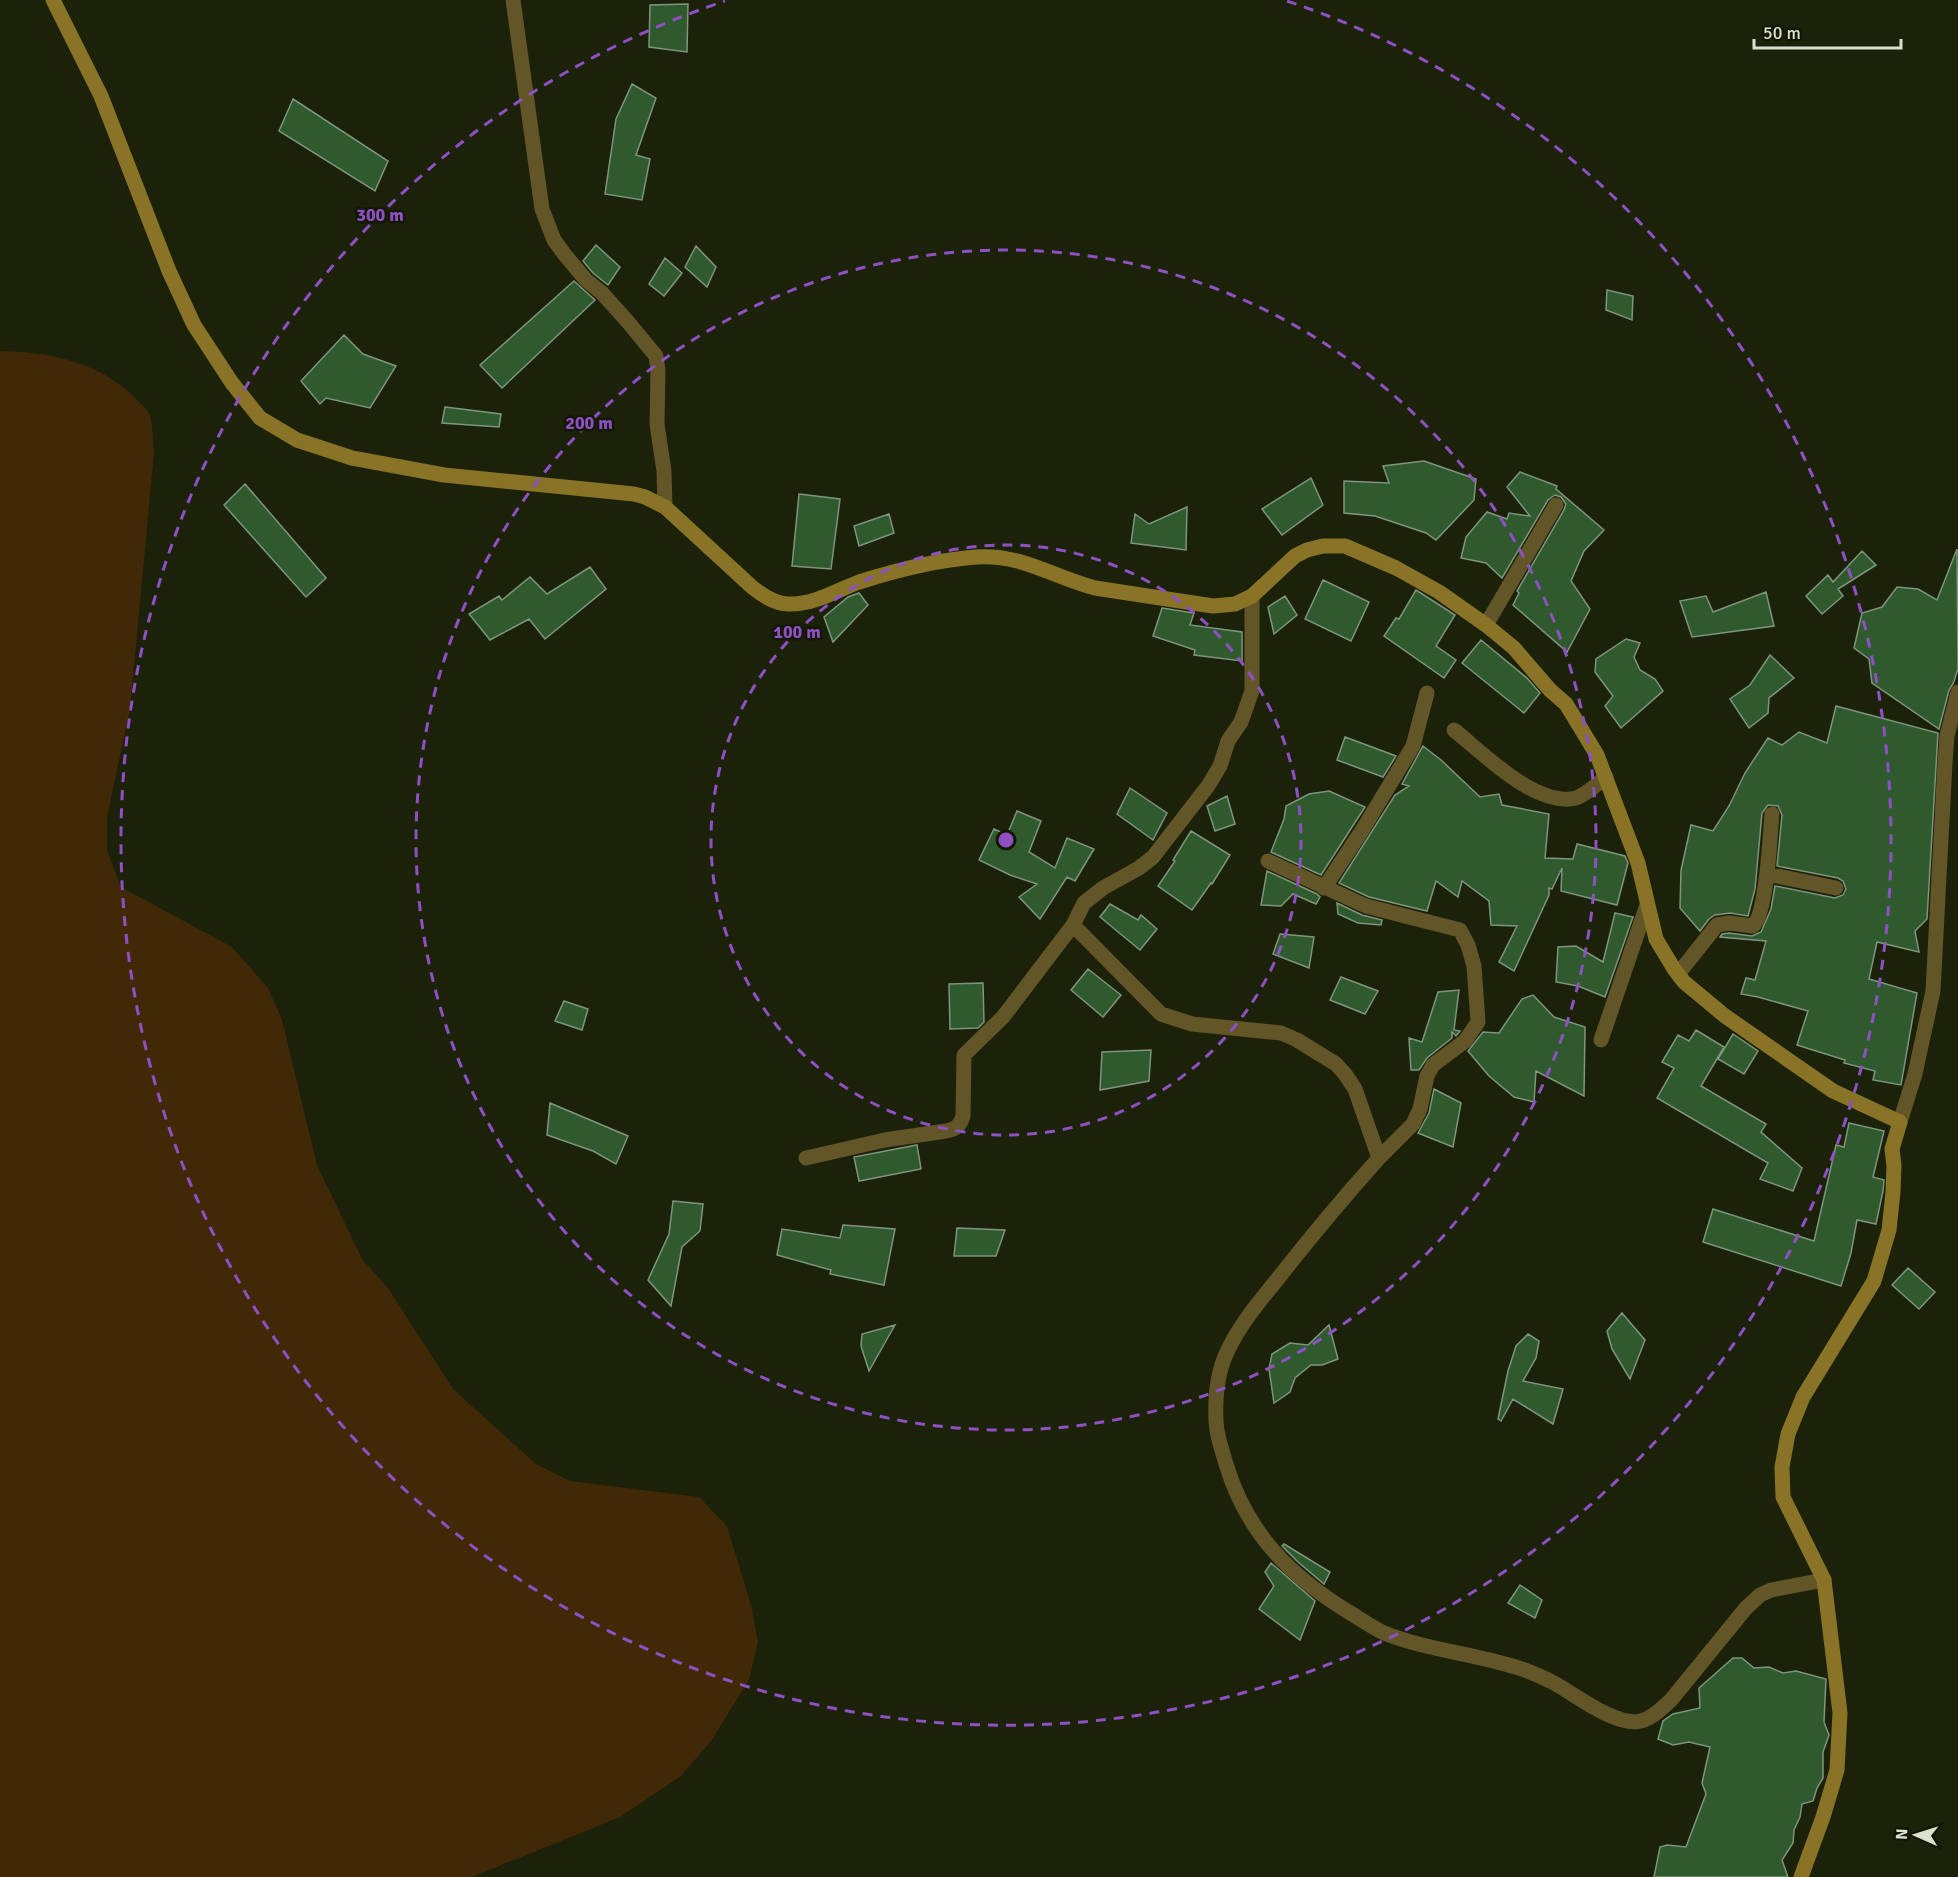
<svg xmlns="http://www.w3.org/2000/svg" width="1958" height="1877" font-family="Signika,sans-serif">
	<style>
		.green { fill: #412807 }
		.building { fill: #2f5a2e; stroke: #7f947e; stroke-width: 1.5 }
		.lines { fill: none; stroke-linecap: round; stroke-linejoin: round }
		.street { stroke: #625528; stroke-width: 15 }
		.secondary { stroke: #887326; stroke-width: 15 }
		.ring { fill: none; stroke: #8e50c3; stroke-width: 3; stroke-dasharray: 10 8 }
		.centre { fill: #8e50c3; stroke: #131703; stroke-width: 3 }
		.ring-label { font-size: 18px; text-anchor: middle; font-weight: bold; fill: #8e50c3; stroke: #131703; stroke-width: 5; stroke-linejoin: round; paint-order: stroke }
	</style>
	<rect width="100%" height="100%" fill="#1c210a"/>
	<path class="green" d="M0,351C49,352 101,362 136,399C139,402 146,407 148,412C153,420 153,443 154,453L130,709L107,817V851L121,887L232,947L268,988L282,1020L317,1165L362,1259L388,1288L453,1389L536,1464L570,1481L699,1497L727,1526L751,1605L758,1642L749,1680L711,1741L681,1776L620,1817L472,1877H0Z"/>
	<path class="building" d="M688,4L687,52L649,47L650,5Z
		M632,84L656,98L636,155L650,159L642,200L605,194L616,119Z
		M293,99L388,161L375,191L279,131Z
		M596,245L620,267L608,285L593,273L583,261Z
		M696,246L716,267L707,287L685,267Z
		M665,258L682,273L664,296L649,284Z
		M574,281L595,300L502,388L480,365Z
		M1607,290L1633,296L1632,320L1606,310Z
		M344,335L363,354L396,366L370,408L326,398L320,404L301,381Z
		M445,407L501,414L499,427L442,423Z
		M1424,461L1476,479L1474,500L1436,540L1426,533L1375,516L1344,513V481L1389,483L1383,466Z
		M1520,472L1557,486L1556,489L1604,530L1584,551L1571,581L1590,609L1567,652L1513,605L1519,593L1517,591L1564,510L1566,504L1561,497L1555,495L1548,500L1502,578L1486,563L1461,558L1466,537L1487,512L1507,519L1509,513L1530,516L1507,487Z
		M1311,478L1323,505L1282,535L1262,509Z
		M245,484L326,578L306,597L224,505Z
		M799,494L840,499L831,569L792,566Z
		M1187,507L1186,550L1131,543L1135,514L1149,524Z
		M889,514L894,533L859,546L854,526Z
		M1957,549L1958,669L1953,684L1949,690L1939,729L1872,683L1869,659L1854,648L1862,613L1882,607L1897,587L1918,589L1937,600Z
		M1862,551L1876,565L1838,589L1843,596L1822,614L1806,596L1828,575L1833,582Z
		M590,567L606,589L545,639L529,619L490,640L469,614L499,596L502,600L530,577L547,594Z
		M1323,580L1369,602L1351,641L1305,619Z
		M1416,590L1455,615L1436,646L1456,660L1444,678L1384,636L1396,618L1399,619Z
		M1766,592L1774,626L1692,637L1680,601L1706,596L1713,612Z
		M859,593L868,605L833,642L824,617L848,597Z
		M1285,596L1297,615L1274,634L1268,607Z
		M1162,608L1194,613L1190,625L1242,632V661L1194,655L1195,650L1153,636Z
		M1626,639L1640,643L1634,657L1640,670L1655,679L1663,691L1621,728L1605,706L1613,696L1595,672L1596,659Z
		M1481,640L1527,678L1540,693L1524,713L1462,663Z
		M1770,655L1794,678L1769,698L1768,713L1749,728L1730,699L1750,685Z
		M1836,706L1938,733L1927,919L1915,931L1919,952L1877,942L1869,979L1917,993L1901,1085L1873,1080L1875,1071L1844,1063L1845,1060L1797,1045L1808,1011L1758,997L1741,994L1746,978L1755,980L1766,941L1720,937L1722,934L1729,933L1752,936L1761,932L1771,909L1775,886L1835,898L1843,895L1846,889L1843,881L1838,878L1777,866L1782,815L1778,806L1768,805L1762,813L1755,889L1748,916L1730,913L1715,915L1709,919L1700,931L1680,908L1681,870L1691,825L1713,831L1729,806L1745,773L1768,738L1782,745L1799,732L1827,743Z
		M1345,737L1396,756L1383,777L1337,760Z
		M1423,746L1441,760L1480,797L1499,794L1502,805L1549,814L1545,858L1573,859L1577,844L1625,856L1628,863L1617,905L1561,891L1562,868L1552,889L1549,888V895L1514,971L1499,962L1517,926L1491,925L1489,901L1462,881L1458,897L1436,881L1427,911L1369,897L1339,883L1395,795L1409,786L1402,784Z
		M1130,788L1167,813L1153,840L1117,814Z
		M1329,791L1365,807L1321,875L1271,852L1284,819L1286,806L1309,794Z
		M1227,796L1235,824L1215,831L1207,806Z
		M1017,811L1041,821L1029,852L1055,868L1067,838L1094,849L1075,881L1067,877L1040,919L1019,897L1037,884L1010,875L979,860L994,829L1007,835Z
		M1191,831L1230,855L1212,884L1211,883L1192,910L1158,886L1175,861L1173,860Z
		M1267,871L1317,894L1320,897L1316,904L1293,894L1281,906L1261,905Z
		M1337,903L1362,915L1382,920L1381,925L1358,923L1338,914Z
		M1110,904L1138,920L1141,915L1157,929L1140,950L1100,917Z
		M1615,913L1633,917L1605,997L1578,986L1556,982L1558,947L1576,946L1603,962Z
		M1280,934L1314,937L1309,968L1273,954Z
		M1088,969L1121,995L1103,1017L1071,990Z
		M1341,977L1378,991L1365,1014L1330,1000Z
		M983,983L984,1022L978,1028L950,1029L949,984Z
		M1459,990L1454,1030L1460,1031L1456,1036L1452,1032V1038L1427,1058L1419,1070H1411L1409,1038L1422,1042L1438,992Z
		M1533,995L1554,1017L1585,1027L1584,1096L1536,1071L1534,1102L1514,1097L1489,1076L1468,1051L1483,1032L1499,1033L1522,999Z
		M564,1001L588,1009L582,1030L555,1021Z
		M1696,1030L1724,1047L1701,1086L1766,1124L1761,1132L1802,1168L1793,1191L1760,1179L1768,1163L1657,1098L1674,1068L1662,1062L1678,1035L1689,1041Z
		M1733,1034L1758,1051L1744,1074L1718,1059Z
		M1151,1050L1149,1081L1100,1090L1102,1052Z
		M1434,1089L1461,1103L1453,1147L1418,1133L1429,1113Z
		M550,1103L628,1136L616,1164L593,1151L547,1135Z
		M1849,1123L1884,1131L1873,1177L1884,1180L1883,1191L1876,1224L1857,1220L1851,1253L1841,1286L1703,1242L1713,1209L1814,1241L1836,1145L1844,1147Z
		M917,1145L921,1169L859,1181L854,1157Z
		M673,1201L703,1204L700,1231L682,1247L671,1306L648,1280L669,1234Z
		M843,1225L895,1229L884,1285L830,1274L831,1270L777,1255L782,1229L840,1238Z
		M957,1228L1005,1230L996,1256H954Z
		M1908,1268L1935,1292L1919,1309L1892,1285Z
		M1622,1313L1645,1340L1630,1379L1612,1349L1607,1331Z
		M895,1325L869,1371L861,1346L862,1334Z
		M1329,1325L1338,1359L1322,1365H1311L1295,1378L1290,1392L1274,1403L1269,1369L1272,1354L1290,1343L1308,1345Z
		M1528,1334L1539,1341L1536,1358L1523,1381L1563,1389L1553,1424L1513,1399L1501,1421L1498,1419L1508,1371L1516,1346Z
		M1284,1544L1330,1572L1324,1584L1298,1562L1282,1546Z
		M1271,1563L1315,1601L1300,1640L1259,1609L1274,1586L1265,1572Z
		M1520,1585L1542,1600L1535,1618L1508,1603Z
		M1733,1658H1742L1754,1668L1769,1667L1783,1673L1796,1671L1826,1679L1824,1722L1829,1735L1823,1752V1778L1817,1788L1813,1801L1802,1804L1800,1817L1794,1830L1793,1843L1782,1860L1788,1877H1654L1660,1847L1667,1845L1686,1847L1706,1794L1702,1783L1710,1747L1689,1742L1673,1745L1658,1739L1663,1721L1673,1714L1700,1708L1699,1688Z"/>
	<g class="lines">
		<path class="street" d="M513,0L542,209L554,240L565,255L586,280L602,293L628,322L656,356L658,370L657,424L664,471L665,507
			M1486,625L1556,505
			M1454,730C1483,753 1536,808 1576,798C1587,794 1597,784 1606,777
			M1268,861L1366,906L1460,930L1468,945L1474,966L1478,1022L1465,1041L1433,1065L1427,1076L1420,1109L1413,1124L1379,1158
			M1767,874L1836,888
			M1324,888L1363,829L1413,746L1427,693
			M1073,925L1161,1014L1192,1024L1281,1033L1297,1040L1336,1064L1345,1074L1355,1089L1379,1158C1343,1198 1309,1239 1276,1281C1258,1303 1239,1326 1227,1352C1217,1373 1215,1397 1216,1420C1216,1434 1222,1450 1226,1464C1247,1534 1291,1577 1352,1614C1362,1620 1373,1628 1384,1633C1429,1651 1479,1654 1525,1670C1535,1674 1545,1678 1554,1683C1576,1695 1616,1727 1641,1721C1653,1718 1662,1708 1671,1700L1746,1608L1760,1595L1771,1590L1824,1580
			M1678,974L1717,925L1729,923L1753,926C1767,913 1770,835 1772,814
			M1601,1040L1647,905
			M1900,1122L1915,1074L1933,991L1945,763L1947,736L1958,692
			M806,1158L885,1140L946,1131C956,1129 960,1126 963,1116L964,1055L1003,1017L1073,925L1084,903L1103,888L1139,868L1153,857L1208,786L1220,766L1228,741L1241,722L1252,691V596"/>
		<path class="secondary" d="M53,0L101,96L169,271L194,325L232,383L260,418L297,440L352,458L444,475L634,494L645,497L665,507L752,587C763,596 775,604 789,604C814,605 837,590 859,582C897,570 936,560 976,557C1023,554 1052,577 1095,588L1213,606L1235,604L1252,596L1295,556L1307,550L1323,546H1345L1396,568L1439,592L1486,625L1514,648L1550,690L1566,704L1577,722L1597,755L1638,863L1656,939L1674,969L1684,982L1725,1016L1833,1091L1900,1122L1892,1149L1894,1166L1893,1192L1889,1230L1874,1281L1803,1397L1788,1434L1782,1467L1783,1497L1824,1580L1840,1713L1837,1770L1823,1817L1801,1877"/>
	</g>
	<g class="ring">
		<circle cx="1006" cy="840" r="295"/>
		<circle cx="1006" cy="840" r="590"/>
		<path d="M1287 1A885 885 0 1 1 725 1"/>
	</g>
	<circle cx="1006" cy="840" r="9" class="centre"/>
	<g class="ring-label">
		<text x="380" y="221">300 m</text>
		<text x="589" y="429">200 m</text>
		<text x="797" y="638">100 m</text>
	</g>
	<g transform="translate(1916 1835) rotate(273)" stroke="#131703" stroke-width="4.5" paint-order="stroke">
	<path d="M0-4.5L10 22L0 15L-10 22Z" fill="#dce0d1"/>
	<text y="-9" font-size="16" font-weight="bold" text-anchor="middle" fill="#dce0d1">N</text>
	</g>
	<path d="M1754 39v9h147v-9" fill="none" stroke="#dce0d1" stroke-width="3"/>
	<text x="1763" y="39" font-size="18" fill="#dce0d1" stroke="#131703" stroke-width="4.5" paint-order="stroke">50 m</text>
</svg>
